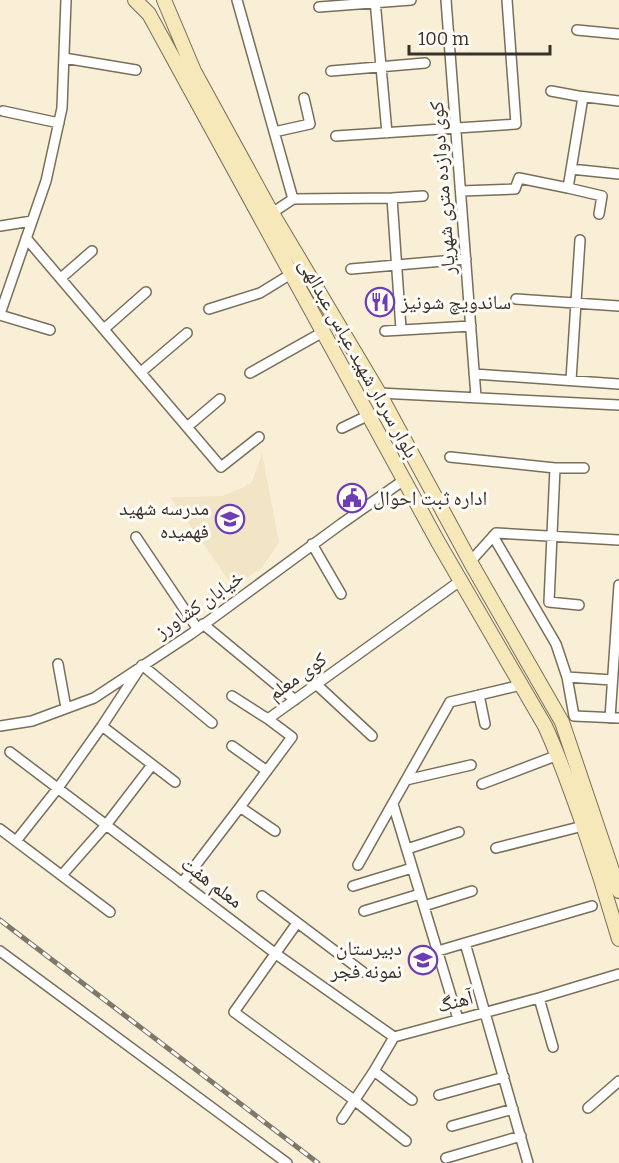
<svg xmlns="http://www.w3.org/2000/svg" width="619" height="1163" font-family="Bitter,'Noto Naskh Arabic',serif">
	<style>
		.built { fill: #f2e5c6 }
		.lines { fill: none; stroke-linecap: round; stroke-linejoin: round }
		.street-casing { stroke: #786f5a; stroke-width: 12 }
		.secondary-casing { stroke: #786f5a; stroke-width: 16 }
		.street { stroke: #fff; stroke-width: 9 }
		.secondary { stroke: #f7e8ba; stroke-width: 14 }
		.rail-casing { stroke: #7e7869; stroke-width: 5 }
		.rail { stroke: #fffcf8; stroke-width: 3; stroke-dasharray: 9; stroke-linecap: butt }
		.labels { text-anchor: middle; dominant-baseline: central; stroke-width: 6; stroke-linejoin: round; paint-order: stroke }
		.street-label { font-size: 20px; fill: #363229; stroke: #fffcf8 }
		.poi-label { font-size: 20px; fill: #363229; stroke: #fffcf8; text-anchor: start }
	</style>
	<rect width="100%" height="100%" fill="#f9efd7"/>
	<path class="built" d="M262,453L279,542L262,568L233,586L170,497L222,496L244,487L252,482Z"/>
	<g class="lines">
		<g class="street-casing">
			<path id="street" d="M237,0L293,199L272,213
				M375,0L387,133
				M446,0L476,397
				M319,7L411,0
				M577,30L619,34
				M64,58L136,70
				M331,71L425,63
				M551,91L578,96L619,101
				M3,111L59,123
				M274,132L310,124L304,98
				M336,136L516,124L507,0
				M571,169L619,174
				M568,188L583,97
				M461,191L515,189L519,178L568,188L602,196L599,214
				M392,198L401,329
				M293,199L392,198L423,196
				M0,226L32,221
				M26,238L221,467L259,437
				M351,269L466,259
				M61,278L92,251
				M516,299L619,306
				M209,309L260,293L291,274
				M0,314L46,181L62,108L66,0
				M0,315L50,330
				M104,329L146,292
				M385,331L471,326
				M141,372L187,333
				M250,373L323,332
				M474,374L619,384
				M571,380L580,240
				M379,393L619,405
				M187,427L220,399
				M342,428L369,415
				M450,457L555,468H584
				M555,468L549,602L579,605
				M493,536L556,644L567,677L574,716L619,718
				M136,537L197,628
				M312,544L341,594
				M470,562L496,533L619,540
				M203,624L295,700
				M58,664L66,708
				M567,677L612,680
				M316,684L372,736
				M479,695L485,724
				M232,696L268,719
				M610,718L619,585
				M0,726L32,721L94,698L191,634L341,524L404,480
				M102,726L175,782
				M232,746L267,771
				M10,752L276,954L394,1037
				M406,780L471,765
				M482,784L558,755
				M393,804L458,1019
				M240,807L275,831
				M0,829L110,912
				M16,841L58,788L102,726L142,665L212,723
				M496,848L583,826
				M407,849L459,832
				M358,865L450,702L521,685
				M62,875L106,825L152,765
				M182,883L240,807L292,737L268,719L460,581
				M353,886L412,868
				M262,896L363,972
				M424,906L472,891
				M364,911L420,894
				M297,923L234,1012L354,1100L406,1141
				M465,943L592,906
				M0,951L287,1163
				M438,951L465,943L528,1163
				M539,998L553,1047
				M374,1071L412,1100
				M439,1095L504,1077
				M588,1108L619,1081
				M342,1119L374,1071L394,1037L539,998L619,974
				M452,1126L513,1109
				M446,1158L521,1136"/>
		</g>
		<g class="secondary-casing">
			<path id="secondary" d="M135,0L149,14L438,542L545,726C559,756 569,786 580,816C594,857 607,898 619,939
				M164,0L194,71L269,208L379,393L472,565L562,722L619,891"/>
		</g>
		<use href="#street" class="street"/>
		<use href="#secondary" class="secondary"/>
		<g class="rail-casing">
			<path id="rail" d="M0,920L318,1163"/>
		</g>
		<use href="#rail" class="rail"/>
	</g>
	<defs>
		<g id="restaurant-ring" transform="scale(1.5)"><circle r="9.5" fill="#fffcf8" stroke="#6d3db5" stroke-width="1.5"/><path d="M-5-6h1v4h1v-4h1v4h1v-4h1v5L-1.5 .5V6h-2V.5L-5-1ZM5-6V6H3V1.5H1.5Q1.5-4 5-6Z" fill="#6d3db5"/></g>
		<g id="civic-ring" transform="scale(1.5)"><circle r="9.5" fill="#fffcf8" stroke="#6d3db5" stroke-width="1.5"/><path d="M-.6-6.5H3V-4.5H.6V-3L4-1V1h2V6H-6V1h2V-1L-.6-3ZM-1.2 2.5V6h2.4V2.5Z" fill="#6d3db5"/></g>
		<g id="school-ring" transform="scale(1.5)"><circle r="9.5" fill="#fffcf8" stroke="#6d3db5" stroke-width="1.5"/><path d="M0-5L7-2L0 1L-7-2ZM-4 1L0 2.5L4 1V4Q0 6-4 4Z" fill="#6d3db5"/></g>
	</defs>
	<g fill-rule="evenodd">
		<use href="#restaurant-ring" x="380" y="302"/>
		<use href="#civic-ring" x="352" y="498"/>
		<use href="#school-ring" x="230" y="519"/>
		<use href="#school-ring" x="423" y="960"/>
	</g>
	<g class="labels">
		<g class="street-label">
			<text transform="translate(442 188) rotate(-94)">کوی دوازده متری شهریار</text>
			<text transform="translate(359 358) rotate(61)">بلوار سردار شهید عباس عبدالهی</text>
			<text transform="translate(199 604) rotate(-35)">خیابان کشاورز</text>
			<text transform="translate(297 676) rotate(-36)">کوی معلم</text>
			<text transform="translate(212 882) rotate(37)">معلم هفت</text>
			<text transform="translate(455 1001) rotate(-15)">آهنگ</text>
		</g>
		<g class="poi-label">
			<text x="401" y="302">ساندویچ شونیز</text>
			<text x="373" y="498">اداره ثبت احوال</text>
			<text x="209" y="508" text-anchor="end">مدرسه شهید<tspan x="209" dy="23">فهمیده</tspan></text>
			<text x="402" y="948" text-anchor="end">دبیرستان<tspan x="402" dy="23">نمونه فجر</tspan></text>
		</g>
	</g>
	<path d="M409 45v9h141v-9" fill="none" stroke="#363229" stroke-width="3"/>
	<text x="418" y="45" font-size="18" fill="#363229" stroke="#fffcf8" stroke-width="4.5" paint-order="stroke">100 m</text>
</svg>
